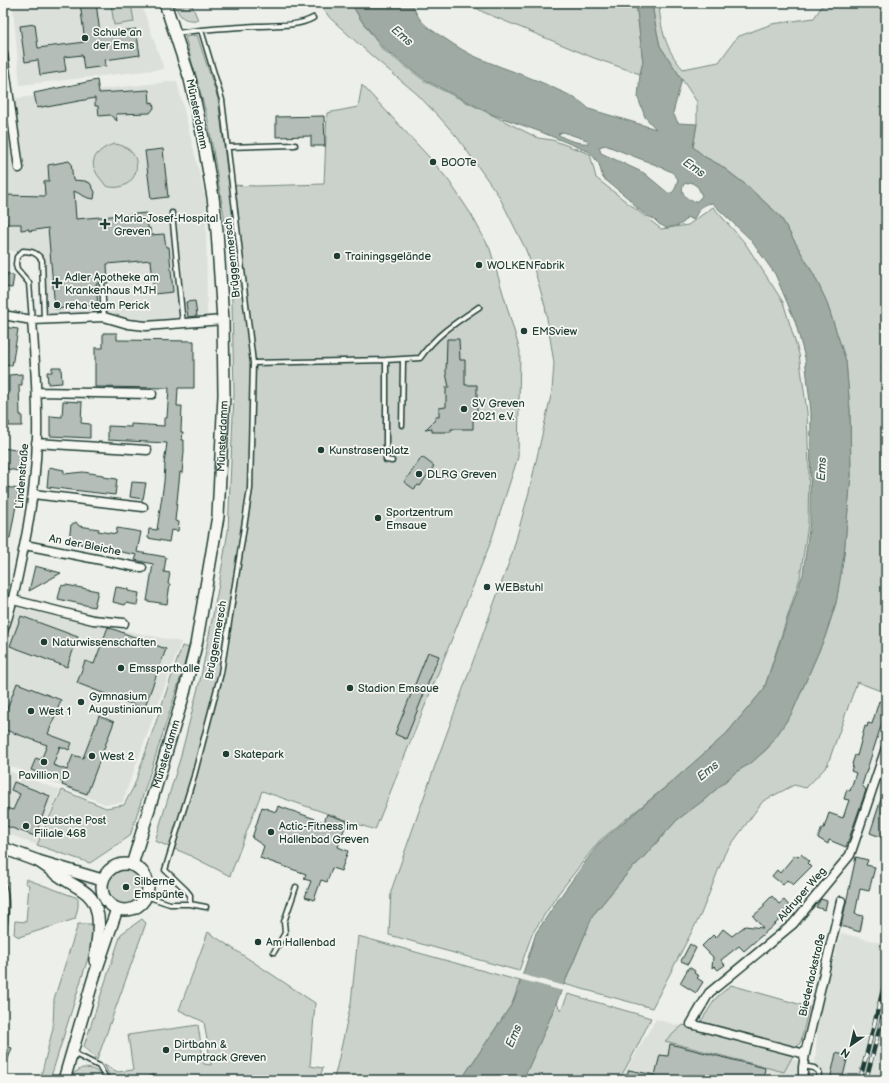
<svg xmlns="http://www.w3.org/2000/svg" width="889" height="1083" font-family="'Balsamiq Sans',sans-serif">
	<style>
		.built { fill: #dce0db }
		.green { fill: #cbd2cc; stroke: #758880 }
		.water { fill: #9faaa4; stroke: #6c7e77; fill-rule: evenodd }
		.pier { fill: #edefea }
		.building { fill: #b4bdb8; stroke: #1f3d34 }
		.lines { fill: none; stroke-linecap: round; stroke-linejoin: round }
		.lane-casing { stroke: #1f3d34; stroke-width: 7 }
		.street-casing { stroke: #1f3d34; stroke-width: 11 }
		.secondary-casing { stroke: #1f3d34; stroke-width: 14 }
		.lane { stroke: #f6f6f2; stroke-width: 4 }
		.street { stroke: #f6f6f2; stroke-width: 8 }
		.secondary { stroke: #f6f6f2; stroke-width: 11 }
		.rail-casing { stroke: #1f3d34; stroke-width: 4.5 }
		.rail { stroke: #f6f6f2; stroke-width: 3; stroke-dasharray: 9; stroke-linecap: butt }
		.poi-dot { fill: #1f3d34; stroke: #f6f6f2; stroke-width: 1.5 }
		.labels { text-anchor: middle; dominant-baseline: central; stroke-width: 3.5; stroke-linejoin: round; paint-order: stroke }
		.poi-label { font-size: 11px; fill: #1f3d34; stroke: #f6f6f2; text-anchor: start }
		.street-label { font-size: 11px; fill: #1f3d34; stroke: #f6f6f2 }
		.water-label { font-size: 12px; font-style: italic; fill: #3f5850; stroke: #f6f6f2 }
	</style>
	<rect width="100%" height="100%" fill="#edefea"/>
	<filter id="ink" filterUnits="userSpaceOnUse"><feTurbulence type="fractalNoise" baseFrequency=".025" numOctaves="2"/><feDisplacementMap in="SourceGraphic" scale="8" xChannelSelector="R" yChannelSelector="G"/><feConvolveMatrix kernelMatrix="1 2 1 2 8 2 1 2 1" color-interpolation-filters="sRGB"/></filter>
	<g filter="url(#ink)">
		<path class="built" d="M54,3H141L164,69L20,85L13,8L54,6Z
			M177,81L206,200L207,316L149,322L105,315L45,319L42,260L3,248V105L7,99Z
			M17,608L181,642L122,803L105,804L3,763V626L10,627Z
			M3,769L60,790L36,845L3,832Z
			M841,933L886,944V1080H814L818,1016Z
			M656,1019L799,1061L800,1080H620Z"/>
		<path class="green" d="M111,3H131L134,22L114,25Z
			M174,3H191L198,20C182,21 180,17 174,3Z
			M319,3H351L361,20L382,49L426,82L538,138L552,140L590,154L596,178L661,229L688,225L713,207L745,243L783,302L799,354L807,412L809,469L808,524L800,578L764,689L726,734L674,780L599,841L558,894L532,934L519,971L389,935L391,891L436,763L512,554L529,492L552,391L554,363L545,306L536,275L525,248L499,196L457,137L441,119L417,94L372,56L330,18Z
			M468,3H636L642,54L643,62L640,74L594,58L483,12Z
			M652,3H659C660,27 666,51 683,69L719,62L737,37L772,24L814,18L824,3H886V352L881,370L886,374V693L857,682L827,766L806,788L794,785L763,801L725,853L701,914L652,1008L564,984L593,915L631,869L640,861L677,820L704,800L736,772L751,763L768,748L792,713L825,637L836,603L844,555L851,475L850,410L846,361L826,301L814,275L780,216L746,185L720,165L705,157L693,147L697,124V102L660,46L655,23Z
			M197,35L218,99L229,185L257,186L324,184L327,113L358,107L362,85L429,157L449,181L471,214L490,249L520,351L518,457L490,544L375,830L262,791L230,876L187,854L155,841L180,759L201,676L219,584L228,531L234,393L231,258L208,120L185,37Z
			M115,144C150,149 139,196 106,186C102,180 97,176 95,170C88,157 104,146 115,144Z
			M182,646L190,648L130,836L90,863L37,845L62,790L106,808L124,805L134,786Z
			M108 887a17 17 0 1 1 34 0a17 17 0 1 1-34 0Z
			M26,879L78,898V907L75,919L19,937L14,934L15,921L26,922L29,885L25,883Z
			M142,919L146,923L97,1060L84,1046L121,934Z
			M78,924H93L92,945L50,1080H40L53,1028L54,999Z
			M208,932L315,1003L310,1066L323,1068L319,1080H156L154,1076L142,1080H112L104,1065L118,1072L133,1070L128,1035L198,1025L204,1064L211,1065L204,1022L179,1010Z
			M358,936L520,981L512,1004L461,1080H333L336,1071L351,1003Z
			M731,985L809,1007L801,1041L784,1072L665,1041L683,1025L696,1029L716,998Z
			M568,994L651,1018L636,1049L619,1080H523L556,1002L561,1011Z
			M82,1068C94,1068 97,1070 104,1080H72L74,1073Z"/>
		<path class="water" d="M351,3H412C419,23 427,27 444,38C456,46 468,54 481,59C507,70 532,77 558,90C570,95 580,100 589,109L656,129L645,117L638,98L640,74L643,62L636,3H652L655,23L660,46L682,79L673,113L678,123L697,124L693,147L705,157L720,165L746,185L780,216L814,275L826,300L846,361L850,410L851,475L844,555L836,603L825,637L792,713L768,748L751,763L736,772L704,800L677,820L640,861L631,869L593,915L541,1040L523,1080H461L512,1004L516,995L536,933L560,897L599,843L674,780L726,734L764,689L803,574L810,522L811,412L805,358L795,321L775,274L750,239L712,203C702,204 697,211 694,220L687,217L684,222L679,225L667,228L659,224L654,219L647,216L638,209L628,198L603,178L599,164L590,152L541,132L494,115L427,81L383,48L361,20ZM563,132L587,140L589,143C580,144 565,140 558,134ZM605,145L656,165L672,172L678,179L675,189L672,193H668L644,173L601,153L599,147ZM691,182L698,187L702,196L697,201L694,202C687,199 679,193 684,184Z"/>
		<path class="pier" d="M520,974L565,986V985L563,991L519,979Z"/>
		<path class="building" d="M80,3H96L100,33L136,29L140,55L105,60L106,66L84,69L82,55L64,57L66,71L40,75L38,60L25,62L20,26L35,24L38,48L85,42Z
			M97,80L99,93L149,90L150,103L153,102L154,108L150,113L116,114L117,121L110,115L99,116L98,106H95V98L47,107V106L37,108L34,93Z
			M324,116L325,146H311V136L276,137V117Z
			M163,149L168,197L151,199L145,151Z
			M69,161L71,163L73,180L85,181L90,183L95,192L94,199L88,198L74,191L76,219L147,213L148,228H150L151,235L164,234L166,247H169L173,292L154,294L151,260L107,264L108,283H106L104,280H101L99,284H96L98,305L55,309L48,228L29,231V229L21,230V224H3V195L45,196L44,181H49L48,165Z
			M7,273L14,276L12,288L5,287Z
			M195,301L197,316L188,317L186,302Z
			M3,327L18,329L12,366L3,365Z
			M103,333H117V340L194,341V388H178L177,406H182L181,432H183L182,440H184V452L182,473L180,472L175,521L179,522L178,531L171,530L169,542L148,538L149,529L157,530L164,482L165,464H164L167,443L108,440V426L131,427V424L164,426V418H167L169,388L95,387V348H103Z
			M447,339H459L460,360H465V385H477V417H473V429H451V432H432V429L425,430L435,420L434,417H439V408L446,407V387H449L446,373Z
			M52,367H61L62,383L48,384L47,372H52Z
			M22,374V385H19L20,415H22V426H9V422L6,421V419L3,418V394H9V375Z
			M63,401L82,402L81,423L90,424V438L50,436V416L62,417Z
			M3,448L22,451L18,471L3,468Z
			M422,457L434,466L420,486L418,485L414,489L404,482Z
			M49,467L64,470V474L83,472L103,475V477L117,479L115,495L47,487Z
			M132,482L146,483L143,499L130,497Z
			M5,487L19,489L10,538L3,537V488H5Z
			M76,522L79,526L99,529L98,531L116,534L117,528L141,532L137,552L166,557L164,572L170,573L168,584H170L167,604L147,601L153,564L135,560L137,555L80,544L81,542L69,540L71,525Z
			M35,566L61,573L29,591Z
			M66,585L98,591L94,607L58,599L61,586Z
			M116,587L128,589V591L139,593L137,605L126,603L125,605L113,602Z
			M21,616L78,637L67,667L10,646Z
			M108,627L166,649L144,709L77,683L85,661L94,664Z
			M428,652L439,656L406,739L395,734Z
			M17,683L61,700L48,734L72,743L69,750L60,746L53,765L67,770L73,755L83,758L99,716L114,722L87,794L62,785L63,782L31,770L36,758L41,760L47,745L3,729V719Z
			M879,701L886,704V719H885L884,723H882L862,785L866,790L849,839L846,847L829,840L828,844L818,838L822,828H824L829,813L843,818L849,800L844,799L847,789L850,791L856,773L851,771L853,765L852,764L855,755L857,756L865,726L867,727L868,723L872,724Z
			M14,782L50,796L35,836L3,825V807L13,810L20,794L11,790Z
			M884,790H886V839L870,833Z
			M278,806L324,822L327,814L347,821L338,847L348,851L341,871L332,868L327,882L321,880L314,900L305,897L311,881L304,879L306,874L260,858L264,846L252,838L262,807L276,812Z
			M801,854L809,861L807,863L811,867L793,885L787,880L783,885L772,876L777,870L780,873L795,855L798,857Z
			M856,857L868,860L866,865L875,867L869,891L860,889L855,914L863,916L860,932L841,926Z
			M772,896L779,904L784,900L792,909L744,951L739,946L721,960L725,965L718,970L714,966L712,968L713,957L702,946L713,935L716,938L723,929L732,936L745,926L763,928L753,916L765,906L763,905Z
			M821,899L827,901L825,910L816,907Z
			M690,944L696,948L688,964L681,961Z
			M689,967L695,971L694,973L699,976L697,978L703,982L696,993L680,983Z
			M670,1044L765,1068L763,1080H624L629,1070L655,1075L660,1055L668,1056Z
			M3,1045L12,1048L4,1070H3Z
			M836,1053L848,1056L842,1080H830Z"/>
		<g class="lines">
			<g class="lane-casing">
				<path id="lane" d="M177,33C203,29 229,28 256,26C274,25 297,27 313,18
					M228,147L295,145
					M172,213L183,324
					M102,283L104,317
					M32,320L29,283L17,269L16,264L17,257L23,251C32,251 37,253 42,260L44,319
					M386,360V460L392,461
					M253,363L386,360L420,358C436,335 455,323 479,307
					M402,425L403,360
					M3,884C8,900 6,918 3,935
					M146,896L170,904H190L206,907
					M190,904V895L186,890L165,870L194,776L221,673L250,489L253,363L222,100L201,30
					M274,952L285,933L284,922L296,887
					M73,1053L99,1066L107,1080
					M803,1066L814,1068L819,1072L818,1080
					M148,1080L153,1078L154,1080"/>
			</g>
			<g class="street-casing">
				<path id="street" d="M3,54L19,168
					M3,315L32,320L104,317L128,324L146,326L223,320
					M37,392L152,394
					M36,443L147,450
					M33,494L143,507
					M25,545L142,568
					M13,599L17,601L93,620L124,623
					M3,631C12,608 16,585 21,561C30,520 36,479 37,438C38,398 35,359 32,320
					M805,1054L691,1024L709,993L793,924L850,855L886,748
					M803,1080V1067L805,1054L841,901"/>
			</g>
			<g class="secondary-casing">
				<g id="secondary">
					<path d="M3,848L38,861L102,880"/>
					<path d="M38,861C47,867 55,873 64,879C78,888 94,893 97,912C101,927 96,946 95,961"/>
					<circle cx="125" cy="887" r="23"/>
					<path id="s1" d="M132,865L183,697L196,645L218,516L224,395L223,320L217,231L213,197L202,133L190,79L165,3"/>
					<path d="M64,1080L93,980L117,909"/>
				</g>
			</g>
			<use href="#lane" class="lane"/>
			<use href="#street" class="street"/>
			<use href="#secondary" class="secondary"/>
			<g class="rail-casing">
				<path id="rail" d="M860,1080L886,978
					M866,1080L886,1003"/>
			</g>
			<use href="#rail" class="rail"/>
		</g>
	</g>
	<g class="poi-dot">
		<circle cx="85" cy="38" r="4"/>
		<circle cx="433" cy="162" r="4"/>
		<path d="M103 218h4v4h4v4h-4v4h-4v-4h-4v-4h4z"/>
		<circle cx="337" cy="256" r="4"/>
		<circle cx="479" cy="265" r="4"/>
		<path d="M55 277h4v4h4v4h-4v4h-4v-4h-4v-4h4z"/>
		<circle cx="57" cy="305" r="4"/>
		<circle cx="524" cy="331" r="4"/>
		<circle cx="464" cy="409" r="4"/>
		<circle cx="321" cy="450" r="4"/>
		<circle cx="419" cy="474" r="4"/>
		<circle cx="378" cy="518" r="4"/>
		<circle cx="487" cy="587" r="4"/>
		<circle cx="44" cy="642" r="4"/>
		<circle cx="121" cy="668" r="4"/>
		<circle cx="350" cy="688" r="4"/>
		<circle cx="81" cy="702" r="4"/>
		<circle cx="31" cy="711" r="4"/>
		<circle cx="226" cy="754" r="4"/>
		<circle cx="92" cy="756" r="4"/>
		<circle cx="44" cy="762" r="4"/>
		<circle cx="26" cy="826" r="4"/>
		<circle cx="271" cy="832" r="4"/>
		<circle cx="126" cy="887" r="4"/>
		<circle cx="258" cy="942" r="4"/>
		<circle cx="166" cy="1050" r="4"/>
	</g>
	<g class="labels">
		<g class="poi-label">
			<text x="93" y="32">Schule an<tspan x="93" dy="13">der Ems</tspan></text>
			<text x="441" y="162">BOOTe</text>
			<text x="114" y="218">Maria-Josef-Hospital<tspan x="114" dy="13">Greven</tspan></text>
			<text x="345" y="256">Trainingsgelände</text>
			<text x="487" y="265">WOLKENFabrik</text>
			<text x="65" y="277">Adler Apotheke am<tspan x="65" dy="13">Krankenhaus MJH</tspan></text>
			<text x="65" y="305">reha team Perick</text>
			<text x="532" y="331">EMSview</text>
			<text x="472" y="403">SV Greven<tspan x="472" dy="13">2021 e.V.</tspan></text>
			<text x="329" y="450">Kunstrasenplatz</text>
			<text x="427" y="474">DLRG Greven</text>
			<text x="386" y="512">Sportzentrum<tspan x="386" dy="13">Emsaue</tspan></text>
			<text x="495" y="587">WEBstuhl</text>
			<text x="52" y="642">Naturwissenschaften</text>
			<text x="129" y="668">Emssporthalle</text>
			<text x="358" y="688">Stadion Emsaue</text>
			<text x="89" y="696">Gymnasium<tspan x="89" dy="13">Augustinianum</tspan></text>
			<text x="39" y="711">West 1</text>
			<text x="234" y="754">Skatepark</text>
			<text x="100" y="756">West 2</text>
			<text x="44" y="775" text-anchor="middle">Pavillion D</text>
			<text x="34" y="820">Deutsche Post<tspan x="34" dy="13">Filiale 468</tspan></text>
			<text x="279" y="826">Actic-Fitness im<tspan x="279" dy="13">Hallenbad Greven</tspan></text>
			<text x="134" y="881">Silberne<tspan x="134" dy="13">Emspünte</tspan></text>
			<text x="266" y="942">Am Hallenbad</text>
			<text x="174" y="1044">Dirtbahn &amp;<tspan x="174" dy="13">Pumptrack Greven</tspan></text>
		</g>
		<g class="street-label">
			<text transform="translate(197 114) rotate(78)">Münsterdamm</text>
			<text transform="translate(232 258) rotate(-96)">Brüggenmersch</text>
			<text stroke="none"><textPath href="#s1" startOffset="440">Münsterdamm</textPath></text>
			<text transform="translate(22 476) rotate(-85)">Lindenstraße</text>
			<text transform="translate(85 545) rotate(11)">An der Bleiche</text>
			<text transform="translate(216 640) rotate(-80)">Brüggenmersch</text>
			<text stroke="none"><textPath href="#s1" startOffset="116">Münsterdamm</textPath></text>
			<text transform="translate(802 894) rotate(-49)">Aldruper Weg</text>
			<text transform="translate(812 975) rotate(-77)">Biederlackstraße</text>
		</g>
		<g class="water-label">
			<text transform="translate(402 36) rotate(41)">Ems</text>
			<text transform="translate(694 168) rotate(35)">Ems</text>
			<text transform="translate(822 469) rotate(-87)">Ems</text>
			<text transform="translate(708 771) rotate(-39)">Ems</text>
			<text transform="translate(514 1036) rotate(-67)">Ems</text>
		</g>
	</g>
	<rect width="889" height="1083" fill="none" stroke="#f6f6f2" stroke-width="16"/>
	<rect x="8" y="8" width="873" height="1067" fill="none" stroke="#1f3d34" stroke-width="1.5" filter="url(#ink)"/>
	<g transform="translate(851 1045) rotate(214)" stroke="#f6f6f2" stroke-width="3" paint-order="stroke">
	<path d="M0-3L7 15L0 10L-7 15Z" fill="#1f3d34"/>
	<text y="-6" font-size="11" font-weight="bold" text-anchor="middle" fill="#1f3d34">N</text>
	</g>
</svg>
